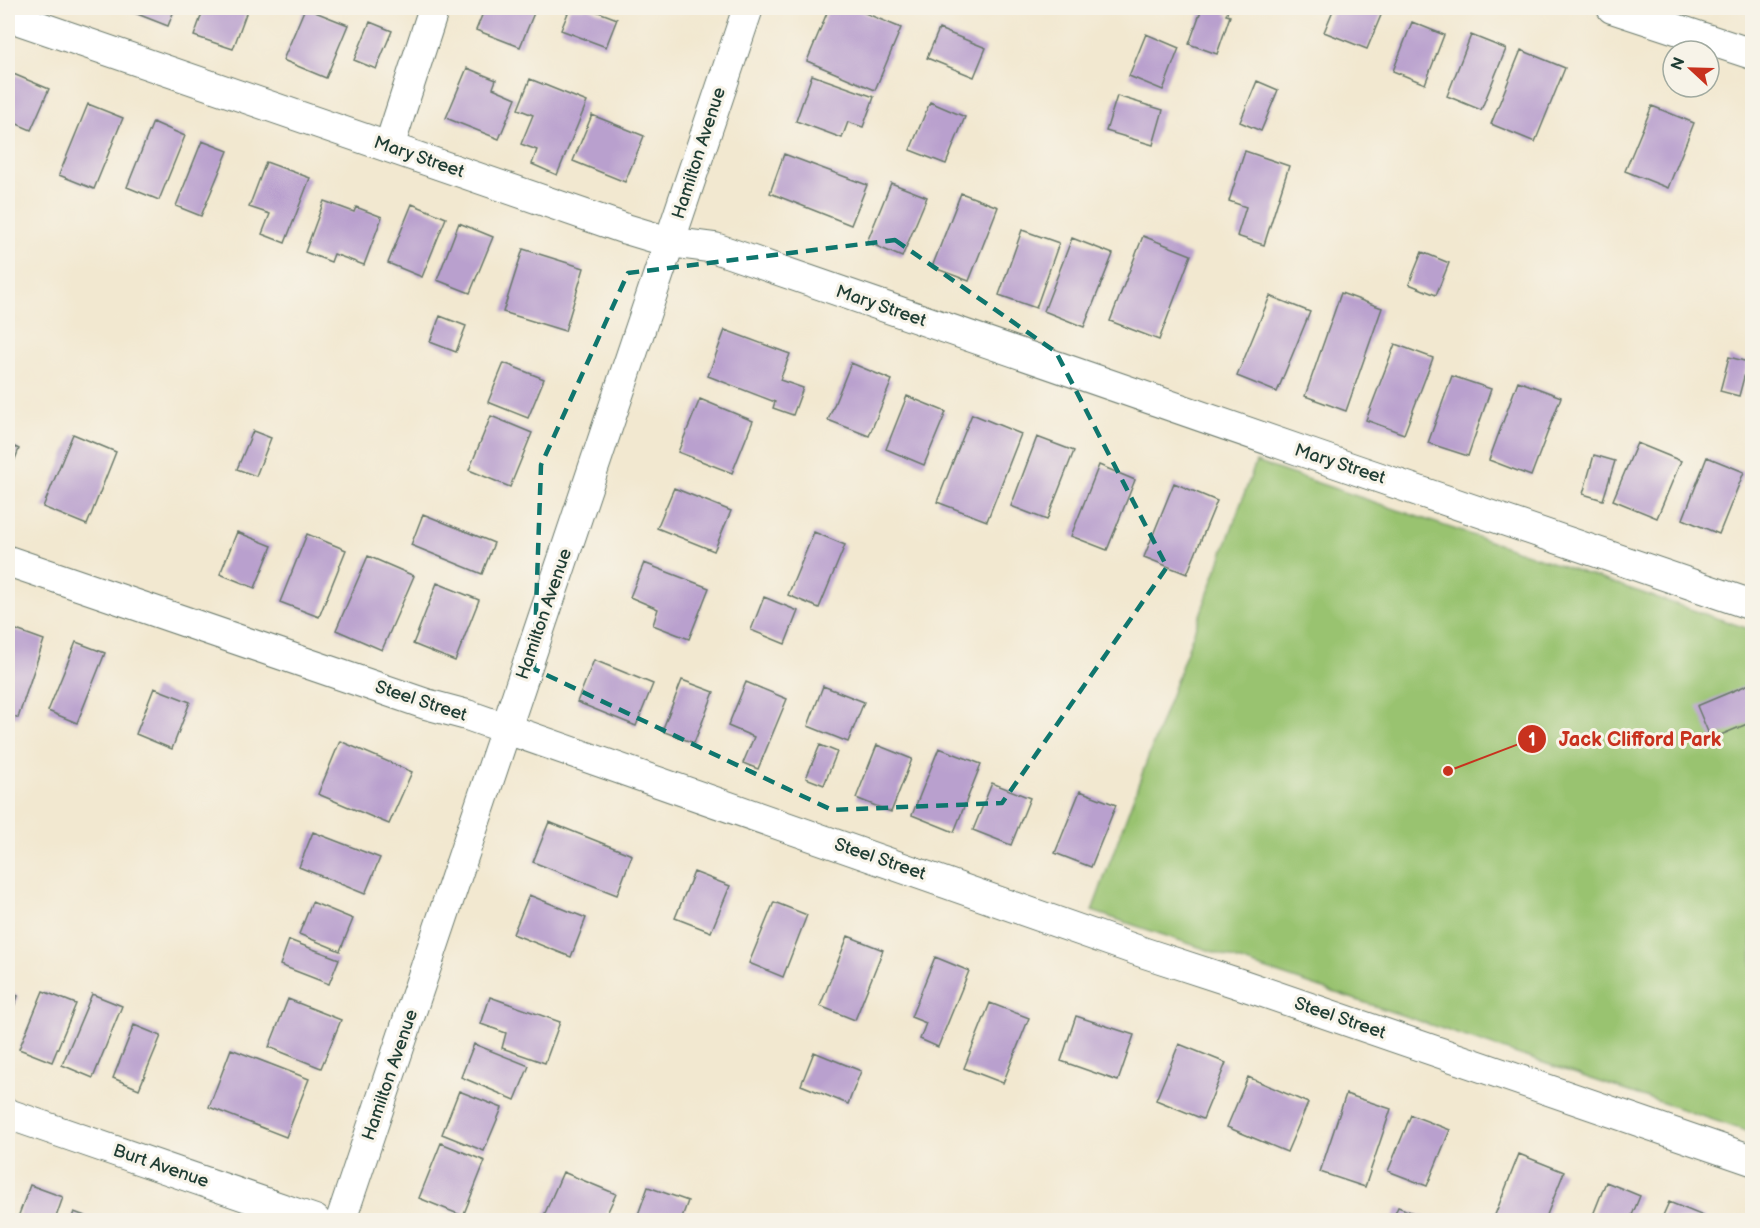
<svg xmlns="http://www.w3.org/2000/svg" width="1760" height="1228" font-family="'Balsamiq Sans',sans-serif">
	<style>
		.green { fill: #99c370; stroke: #5c8052; stroke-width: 1.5 }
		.building { fill: #b9a0ce }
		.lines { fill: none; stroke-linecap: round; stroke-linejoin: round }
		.minor-casing { stroke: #69796b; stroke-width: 32 }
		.minor { stroke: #fff; stroke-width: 30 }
		.marked { fill: none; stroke: #0f766e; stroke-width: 4.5; stroke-dasharray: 12 8; stroke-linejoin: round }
		.labels { text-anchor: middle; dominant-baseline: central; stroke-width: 6; stroke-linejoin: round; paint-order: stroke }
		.street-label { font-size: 18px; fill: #1f3d34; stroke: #f7f3e8 }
		.leader { fill: none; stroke: #c8321e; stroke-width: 2 }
		.callout-dot { fill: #c8321e; stroke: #f7f3e8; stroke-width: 2 }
		.mark-label { font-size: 18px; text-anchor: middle; font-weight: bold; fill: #fff }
		.callout-label { font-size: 20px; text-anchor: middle; font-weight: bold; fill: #c8321e; stroke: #f7f3e8; stroke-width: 6; stroke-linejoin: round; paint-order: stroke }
	</style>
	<rect width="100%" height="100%" fill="#f7f3e8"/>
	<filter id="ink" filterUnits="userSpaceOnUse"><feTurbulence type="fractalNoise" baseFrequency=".0167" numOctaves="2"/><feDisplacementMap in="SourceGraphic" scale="12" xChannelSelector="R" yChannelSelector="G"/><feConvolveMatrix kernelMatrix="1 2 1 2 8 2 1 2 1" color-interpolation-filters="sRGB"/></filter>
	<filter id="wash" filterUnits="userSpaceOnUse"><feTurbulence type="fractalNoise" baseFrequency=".008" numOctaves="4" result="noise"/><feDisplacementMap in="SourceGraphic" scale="24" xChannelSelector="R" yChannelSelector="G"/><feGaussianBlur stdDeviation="1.35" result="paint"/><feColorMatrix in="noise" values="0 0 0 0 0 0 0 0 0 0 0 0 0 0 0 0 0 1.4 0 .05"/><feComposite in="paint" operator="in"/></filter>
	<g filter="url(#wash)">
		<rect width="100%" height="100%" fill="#f2e8d0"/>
		<path class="green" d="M1256,462L1752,630V1133L1092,911Z"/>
		<g id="blocks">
			<path class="building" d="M122,8H175L168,26Z
				M204,8H248L233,49L194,36Z
				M305,8L348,25L326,78L283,60Z
				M485,8H536L520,47L476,30Z
				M570,8H588L617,19L606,47L561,30Z
				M829,8H853L901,28L875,90L807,61Z
				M1202,8H1229L1226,15L1230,16L1217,54L1189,44Z
				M1334,8H1384L1367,49L1324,32Z
				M370,22L392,31L376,69L354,60Z
				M1412,22L1444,35L1425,84L1393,71Z
				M939,29L986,48L974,77L927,58Z
				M1146,34L1179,48L1163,90L1129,76Z
				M1471,35L1506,49L1481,110L1447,96Z
				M1521,50L1565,68L1535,142L1491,124Z
				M467,68L496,80L493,88L516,98L499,139L446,118Z
				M11,73L49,89L31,130L8,120V80Z
				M812,75L874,97L863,127L848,122L842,138L796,121Z
				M530,79L587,102L557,175L532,164L537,150L521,144L533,115L518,109Z
				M1257,81L1278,90L1261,131L1240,122Z
				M1117,96L1163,110L1153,145L1106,131Z
				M930,102L965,117L946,164L910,150Z
				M88,104L123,118L94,189L59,175Z
				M1652,106L1694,123L1668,188L1625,171Z
				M592,115L644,136L625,182L573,161Z
				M153,122L185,136L159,200L127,187Z
				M202,141L228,151L201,216L176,206Z
				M1245,151L1289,166L1264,245L1237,236L1246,207L1229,201Z
				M784,154L867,185L851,225L770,193Z
				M266,162L310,178L285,243L262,234L270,214L249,207Z
				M891,183L927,197L902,257L867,242Z
				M961,193L998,207L969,281L932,267Z
				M324,201L354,212L356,207L382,217L364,265L334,254L331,262L305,252Z
				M412,204L446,218L422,277L388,263Z
				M459,223L493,237L470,293L437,280Z
				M1022,230L1059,243L1036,308L999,295Z
				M1143,236L1191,255L1159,340L1110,321Z
				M1072,238L1113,254L1084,327L1044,311Z
				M523,249L584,268L565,331L503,312Z
				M1422,252L1449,263L1436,295L1409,284Z
				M1341,293L1382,308L1346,411L1305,396Z
				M1270,296L1310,312L1277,392L1237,376Z
				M440,316L466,326L456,352L430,342Z
				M725,330L790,354L780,380L803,388L793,415L773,408L775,402L708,376Z
				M1395,344L1433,358L1404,434L1366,420Z
				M1729,357L1748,362L1739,396L1720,391Z
				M504,363L544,379L528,418L488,402Z
				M851,363L892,380L869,436L828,420Z
				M1452,376L1491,389L1468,456L1428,443Z
				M1518,381L1561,397L1531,476L1489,460Z
				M907,396L946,412L924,465L886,449Z
				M700,399L753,421L732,473L678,452Z
				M972,414L1021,434L987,521L937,502Z
				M491,416L532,433L510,487L469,470Z
				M253,431L271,438L256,476L237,469Z
				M73,434L116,452L87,525L43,507Z
				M1037,437L1074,451L1047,520L1011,506Z
				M1637,443L1681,461L1657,518L1613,500Z
				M8,444L19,449L8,477Z
				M1594,455L1615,461L1603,500L1583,494Z
				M1707,457L1744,472L1719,534L1683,519Z
				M1099,465L1135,480L1107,550L1071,536Z
				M1174,483L1217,501L1187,574L1144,557Z
				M674,488L731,511L714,551L657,528Z
				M423,514L494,543L482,574L411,545Z
				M237,532L272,546L255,588L220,574Z
				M814,532L845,545L819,608L788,595Z
				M307,534L346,550L319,617L280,602Z
				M368,556L414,576L382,650L336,630Z
				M644,563L709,588L689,639L653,625L658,609L630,597Z
				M437,583L479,600L455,661L413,644Z
				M764,597L798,611L785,644L751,630Z
				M8,627L44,640L18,718L8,715Z
				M76,642L105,653L77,723L48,711Z
				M594,660L653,684L636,726L577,702Z
				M682,680L714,692L694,743L662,731Z
				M746,682L787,699L758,769L743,763L754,737L728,726Z
				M1752,683V722L1711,739L1697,706Z
				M823,686L864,702L848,742L808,726Z
				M154,688L190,702L172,749L136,734Z
				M340,741L412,772L389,824L318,794Z
				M820,745L837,752L824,785L806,778Z
				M877,745L912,759L891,812L856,798Z
				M939,748L981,764L954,832L912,815Z
				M992,783L1030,798L1011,845L973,830Z
				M1080,791L1116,805L1091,867L1055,853Z
				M549,822L632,855L617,895L533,862Z
				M313,832L380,858L365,894L299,867Z
				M694,872L730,886L711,932L675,918Z
				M529,895L586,918L571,957L513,934Z
				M312,902L353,919L340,951L299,934Z
				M774,902L807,915L783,977L749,963Z
				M848,936L883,950L855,1020L820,1006Z
				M289,940L339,959L329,984L280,965Z
				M935,957L969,971L938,1047L920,1039L926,1023L911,1017Z
				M43,991L76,1004L52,1062L19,1049Z
				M8,992L18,996L8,1022Z
				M92,994L122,1006L93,1078L62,1065Z
				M490,997L560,1022L545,1063L502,1048L506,1033L481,1024Z
				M288,999L341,1020L321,1068L269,1047Z
				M990,1003L1029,1018L1003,1083L964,1068Z
				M1076,1016L1134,1035L1118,1081L1061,1061Z
				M134,1025L161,1036L139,1089L113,1078Z
				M474,1044L529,1066L515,1100L461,1077Z
				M1179,1044L1226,1063L1203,1119L1156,1100Z
				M231,1049L309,1079L286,1137L209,1107Z
				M814,1052L861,1071L848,1104L801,1085Z
				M1248,1077L1308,1103L1287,1152L1227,1127Z
				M459,1091L502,1108L484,1151L442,1134Z
				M1346,1094L1391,1109L1365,1187L1320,1172Z
				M1411,1115L1450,1130L1427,1186L1388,1171Z
				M441,1143L485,1161L463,1216L419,1198Z
				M1519,1154L1564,1172L1545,1220H1493Z
				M563,1172L616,1194L604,1220H542Z
				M1606,1182L1640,1196L1630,1220H1591Z
				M30,1185L63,1197L55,1220H17Z
				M648,1187L688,1201L681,1220H636Z
				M1669,1202L1706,1217L1704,1220H1661Z
				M1398,1207L1426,1218L1425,1220H1392Z
				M74,1212L96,1220H71Z"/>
		</g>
	</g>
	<g filter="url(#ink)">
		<use href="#blocks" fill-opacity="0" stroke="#69796b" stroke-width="1.5"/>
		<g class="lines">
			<g class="minor-casing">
				<path id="minor" d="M1612,8L1752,54
					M8,16L626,229L669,242L715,248L1316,456L1752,605
					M389,147L434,8
					M8,561L426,704L467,715L1145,953L1243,985L1752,1160
					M8,1114L315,1220
					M341,1220L748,8"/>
			</g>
			<use href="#minor" class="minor"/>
		</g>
	</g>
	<path class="marked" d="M895,240L1056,352L1167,567L1002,803L832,810L534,669L541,465L628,273Z"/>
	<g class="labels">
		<g class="street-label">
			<text transform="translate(699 153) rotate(-72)">Hamilton Avenue</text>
			<text transform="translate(419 157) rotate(19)">Mary Street</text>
			<text transform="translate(881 306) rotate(19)">Mary Street</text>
			<text transform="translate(1340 464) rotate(18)">Mary Street</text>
			<text transform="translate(544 614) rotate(-71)">Hamilton Avenue</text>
			<text transform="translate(421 701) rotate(18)">Steel Street</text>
			<text transform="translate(880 859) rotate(19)">Steel Street</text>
			<text transform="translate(1340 1018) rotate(19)">Steel Street</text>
			<text transform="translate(390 1075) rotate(-71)">Hamilton Avenue</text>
			<text transform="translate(161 1166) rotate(19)">Burt Avenue</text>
		</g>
	</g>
	<path class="leader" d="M1448 771L1532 739"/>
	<g class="callout-dot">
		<circle cx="1448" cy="771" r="6"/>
		<circle cx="1532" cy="739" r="15"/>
	</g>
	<g class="mark-label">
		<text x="1532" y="746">1</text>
	</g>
	<g class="callout-label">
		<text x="1640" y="746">Jack Clifford Park</text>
	</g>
	<rect width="1760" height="1228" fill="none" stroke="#f7f3e8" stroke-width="30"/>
	<g transform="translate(1691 69) rotate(292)"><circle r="28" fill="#f7f3e8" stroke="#a1aaa0" stroke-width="1.5"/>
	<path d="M0-4.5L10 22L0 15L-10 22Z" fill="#c8321e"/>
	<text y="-9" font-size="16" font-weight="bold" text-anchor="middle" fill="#1f3d34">N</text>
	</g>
</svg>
